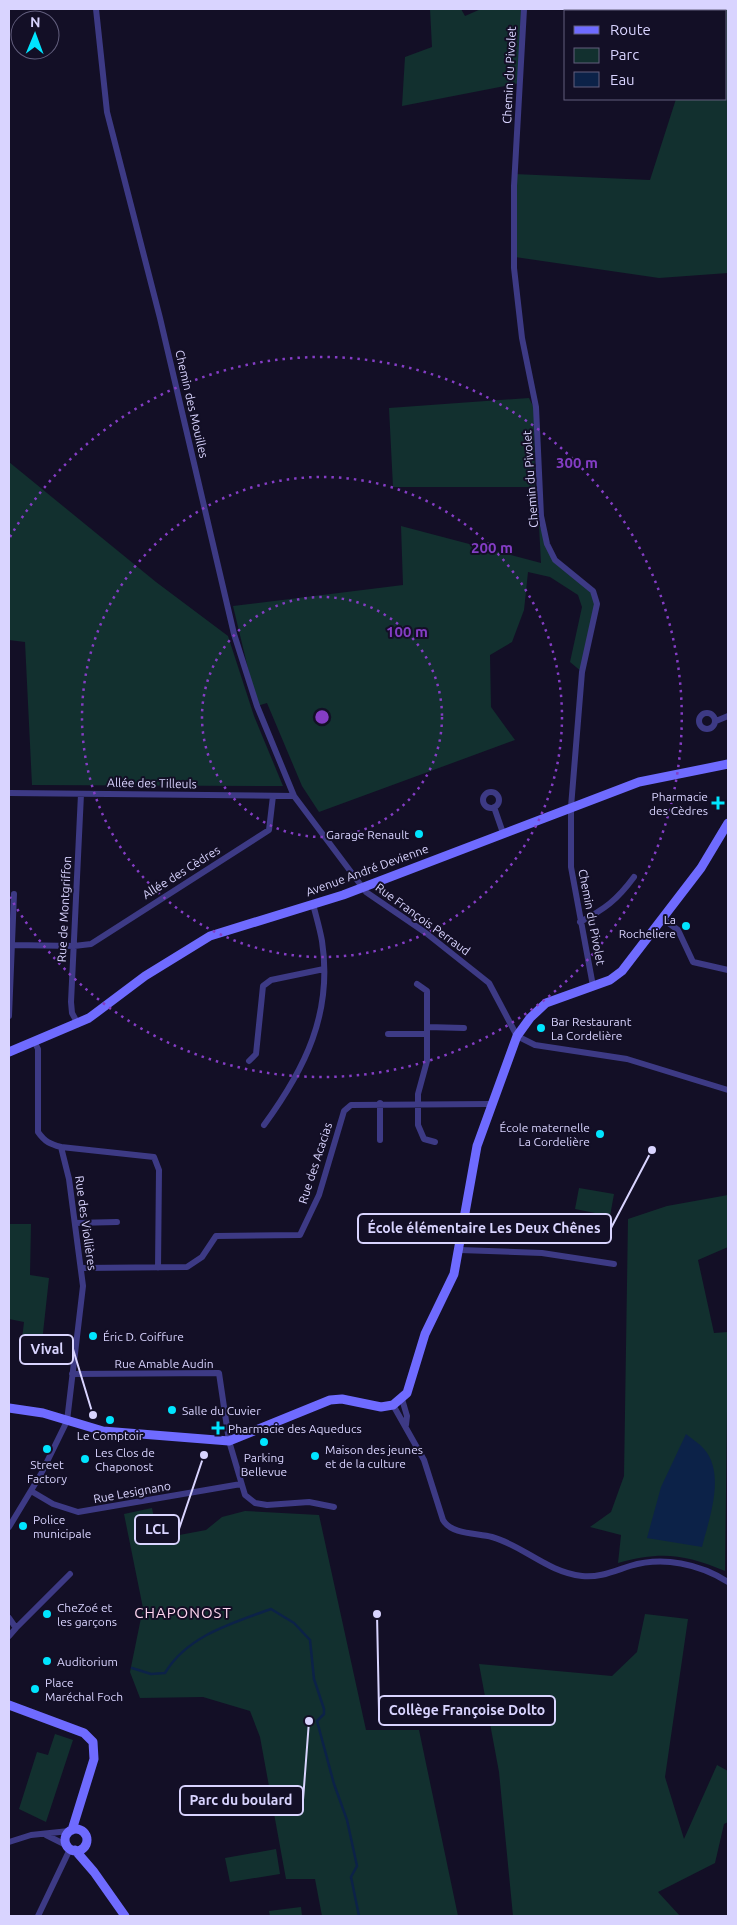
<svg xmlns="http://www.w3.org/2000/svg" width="737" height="1925" font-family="Ubuntu,sans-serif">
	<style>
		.green { fill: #12302f }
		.water { fill: #0c2248 }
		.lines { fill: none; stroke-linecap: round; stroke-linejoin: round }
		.stream { stroke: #0c2248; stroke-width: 2.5 }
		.street { stroke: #3d3a85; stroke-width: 6 }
		.secondary { stroke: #6f6bff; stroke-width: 9 }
		.ring { fill: none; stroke: #843dc5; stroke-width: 2.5; stroke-dasharray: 2.5 5 }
		.poi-dot { fill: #00e5ff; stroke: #130f26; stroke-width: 2 }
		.labels { text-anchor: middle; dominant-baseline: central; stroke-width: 4; stroke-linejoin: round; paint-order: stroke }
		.street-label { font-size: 12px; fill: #d9d4ff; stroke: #130f26 }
		.poi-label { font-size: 12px; fill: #d9d4ff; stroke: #130f26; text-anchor: start }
		.quarter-label { font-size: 15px; letter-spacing: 1px; fill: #ffd6f0; stroke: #130f26 }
		.centre { fill: #843dc5; stroke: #130f26; stroke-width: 2.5 }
		.ring-label { font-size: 15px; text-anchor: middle; font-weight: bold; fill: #843dc5; stroke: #130f26; stroke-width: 4; stroke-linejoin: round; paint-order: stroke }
		.leader { fill: none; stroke: #d9d4ff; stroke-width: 2 }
		.callout-dot { fill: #d9d4ff; stroke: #130f26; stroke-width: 2 }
		.callout { fill: #130f26; stroke: #d9d4ff; stroke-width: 2 }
		.callout-label { font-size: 14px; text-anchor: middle; font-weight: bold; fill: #d9d4ff }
	</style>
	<rect width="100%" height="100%" fill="#130f26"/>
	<path class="green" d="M430,9H461L465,16L481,9H524L520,83L402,106L405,57L432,47Z
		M704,9H728V273L659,278L515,257L514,174L650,180L676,99H726V11H704Z
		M529,398L534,408L535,487H393L389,408Z
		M9,462L156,582L228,636L254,716L283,786L32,785L25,642L9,640Z
		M539,525L555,560L593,591L597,604L582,672L570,662L582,607L578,595L550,577L528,572L524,610L512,642L490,655L491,707L515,740L319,812L302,786L267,703L257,706L233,606L403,585L401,526L541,563Z
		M579,1188L614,1194L610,1216L575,1209Z
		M728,1195V1247L698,1260L714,1333L728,1332L725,1571C684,1554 661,1551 618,1563L621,1535L590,1527L611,1512L624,1476L628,1219L667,1206Z
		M9,1224H31L30,1275L49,1278L42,1342L22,1339L24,1322L9,1319Z
		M152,1508L158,1539L206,1530L222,1517L245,1511L319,1515L366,1730H419L458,1916H322L315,1879H286L260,1737L250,1711L203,1697L140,1698L130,1672L143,1608L124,1514Z
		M645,1614L688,1619L665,1777L684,1839L717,1765L728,1771V1822L724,1824L715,1863L658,1892L680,1916H513L499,1772L479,1664L612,1676L637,1652Z
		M55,1734L73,1740L46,1822L19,1809L37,1752L48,1755Z
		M276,1849L280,1874L230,1882L225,1858Z
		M301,1907L302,1916H270L269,1911Z"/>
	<path class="water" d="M686,1434C692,1439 699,1443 704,1449C726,1474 709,1519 702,1547L647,1538L661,1487Z"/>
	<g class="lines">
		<path class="stream" d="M132,1668L151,1674L165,1673C187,1636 232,1623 271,1609L294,1623L310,1640L314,1679L324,1709V1714L317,1721L334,1784L347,1820L357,1866L351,1877L359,1916"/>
		<path class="street" d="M96,9L107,112L160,318L234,634L257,706L294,796L366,892L426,933L489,983L517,1036L535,1045L627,1059L728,1090
			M524,9L514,186V268L522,338L536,407L541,516L547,544L555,560L593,591L597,604L582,672L571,807V867L593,986
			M699 721a8 8 0 1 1 16 0a8 8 0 1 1-16 0Z
			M716,721L728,716
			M483 800a8 8 0 1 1 16 0a8 8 0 1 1-16 0Z
			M9,793L294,796
			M494,807L503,833
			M663,919L678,930L693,962L728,970
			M580,922C605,909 617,900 634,877
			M13,945L74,946L91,944L269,830L273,796
			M417,984L427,991V1061L418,1094V1125L424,1139L435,1142
			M9,1016L14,894
			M78,1024L72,1013L71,1002L81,794
			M427,1027L464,1028
			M388,1034H427
			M249,1061L256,1054L263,986L271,980L324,969
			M264,1125C305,1069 333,1013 322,941C320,929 316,916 313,904
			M380,1140V1103
			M61,1147L154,1157L159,1170L158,1268
			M75,1223L117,1222
			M460,1250L542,1253L614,1264
			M82,1268L187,1267L202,1257L216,1236L300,1235L319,1195L344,1111L351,1105L491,1104
			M72,1374L219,1373L229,1441L245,1495L255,1503L267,1505L309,1502L334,1507
			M402,1399L407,1416L406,1425
			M393,1405L424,1460L443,1520C452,1535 477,1533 492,1537C524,1546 547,1572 582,1576C599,1578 614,1571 630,1566C663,1556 700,1564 728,1582
			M31,1491L53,1504L78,1512L241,1484
			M9,1527L41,1474L67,1421L83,1286L69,1179L61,1147C50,1144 45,1142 38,1132V1049L35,1043
			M9,1618L16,1628L9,1636
			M16,1628L70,1574
			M46,1835L66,1845
			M9,1842L31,1835L69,1831
			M38,1916L70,1849"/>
		<path class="secondary" d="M9,1052L89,1018L145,976L210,936L343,895L639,782L728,764
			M9,1408L43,1413L103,1431L229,1441L330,1400L342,1399L381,1407L393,1405L407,1393L425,1334L454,1274L477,1146L517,1036L530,1018L546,1003L610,980L622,971L701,868L728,823
			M9,1705L84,1733L93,1742L94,1759L72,1830
			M65 1840a11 11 0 1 1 22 0a11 11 0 1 1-22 0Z
			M75,1850L94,1872L125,1916"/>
	</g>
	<g class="ring">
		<circle cx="322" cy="717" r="120"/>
		<circle cx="322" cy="717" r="240"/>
		<path d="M10 537A360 360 0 1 1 10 897"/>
	</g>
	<g class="poi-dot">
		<path d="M715.5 795.5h5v5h5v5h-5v5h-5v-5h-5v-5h5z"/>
		<circle cx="419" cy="834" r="5"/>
		<circle cx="686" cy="926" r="5"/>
		<circle cx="541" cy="1028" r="5"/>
		<circle cx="600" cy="1134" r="5"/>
		<circle cx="93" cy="1336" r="5"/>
		<circle cx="172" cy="1410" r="5"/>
		<circle cx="110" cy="1420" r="5"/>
		<path d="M215.5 1420.5h5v5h5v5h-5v5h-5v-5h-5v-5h5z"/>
		<circle cx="264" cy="1442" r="5"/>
		<circle cx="47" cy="1449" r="5"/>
		<circle cx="315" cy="1456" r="5"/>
		<circle cx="85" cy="1459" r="5"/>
		<circle cx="23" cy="1526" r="5"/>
		<circle cx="47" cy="1614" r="5"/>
		<circle cx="47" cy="1661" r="5"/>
		<circle cx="35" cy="1689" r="5"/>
	</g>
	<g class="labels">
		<g class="street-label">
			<text transform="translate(509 75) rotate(-87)">Chemin du Pivolet</text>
			<text transform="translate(192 404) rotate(77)">Chemin des Mouilles</text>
			<text transform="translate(530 479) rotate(-94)">Chemin du Pivolet</text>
			<text transform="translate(152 783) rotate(1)">Allée des Tilleuls</text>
			<text transform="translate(367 870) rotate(-20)">Avenue André Devienne</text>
			<text transform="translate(181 872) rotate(-32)">Allée des Cèdres</text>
			<text transform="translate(64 909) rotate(-87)">Rue de Montgriffon</text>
			<text transform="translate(592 917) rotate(79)">Chemin du Pivolet</text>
			<text transform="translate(423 919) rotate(36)">Rue François Perraud</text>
			<text transform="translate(315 1163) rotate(-72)">Rue des Acacias</text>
			<text transform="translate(86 1223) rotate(82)">Rue des Viollières</text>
			<text x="164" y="1363">Rue Amable Audin</text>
			<text transform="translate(132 1492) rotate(-10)">Rue Lesignano</text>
		</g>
		<g class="poi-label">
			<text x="708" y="796" text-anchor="end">Pharmacie<tspan x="708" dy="14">des Cèdres</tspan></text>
			<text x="409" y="834" text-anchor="end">Garage Renault</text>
			<text x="676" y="919" text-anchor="end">La<tspan x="676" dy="14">Rocheliere</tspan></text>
			<text x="551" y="1021">Bar Restaurant<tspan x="551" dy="14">La Cordelière</tspan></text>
			<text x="590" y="1127" text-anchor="end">École maternelle<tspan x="590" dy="14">La Cordelière</tspan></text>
			<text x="103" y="1336">Éric D. Coiffure</text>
			<text x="182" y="1410">Salle du Cuvier</text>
			<text x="228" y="1428">Pharmacie des Aqueducs</text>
			<text x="110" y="1435" text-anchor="middle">Le Comptoir</text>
			<text x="325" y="1449">Maison des jeunes<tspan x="325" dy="14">et de la culture</tspan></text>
			<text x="95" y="1452">Les Clos de<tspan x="95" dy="14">Chaponost</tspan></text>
			<text x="264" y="1457" text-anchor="middle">Parking<tspan x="264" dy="14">Bellevue</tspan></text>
			<text x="47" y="1464" text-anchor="middle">Street<tspan x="47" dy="14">Factory</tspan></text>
			<text x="33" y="1519">Police<tspan x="33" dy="14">municipale</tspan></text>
			<text x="57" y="1607">CheZoé et<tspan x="57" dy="14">les garçons</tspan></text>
			<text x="57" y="1661">Auditorium</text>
			<text x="45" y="1682">Place<tspan x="45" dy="14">Maréchal Foch</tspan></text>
		</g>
		<g class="quarter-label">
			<text x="183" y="1612">CHAPONOST</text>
		</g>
	</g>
	<circle cx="322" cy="717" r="8" class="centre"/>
	<g class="ring-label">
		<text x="577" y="468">300 m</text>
		<text x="492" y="553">200 m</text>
		<text x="407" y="637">100 m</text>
	</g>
	<path class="leader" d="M652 1150L611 1228M93 1415L73 1349M204 1455L179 1529M377 1614L379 1711M309 1721L303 1800"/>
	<g class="callout-dot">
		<circle cx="652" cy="1150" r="5"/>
		<circle cx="93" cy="1415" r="5"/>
		<circle cx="204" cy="1455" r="5"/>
		<circle cx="377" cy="1614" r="5"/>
		<circle cx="309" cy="1721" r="5"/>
	</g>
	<g class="callout">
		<rect x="358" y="1214" width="253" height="29" rx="5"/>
		<rect x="20" y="1335" width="53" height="29" rx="5"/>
		<rect x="135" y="1515" width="44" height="29" rx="5"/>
		<rect x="379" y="1696" width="176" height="29" rx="5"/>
		<rect x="180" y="1786" width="123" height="29" rx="5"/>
	</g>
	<g class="callout-label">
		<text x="484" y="1233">École élémentaire Les Deux Chênes</text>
		<text x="47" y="1354">Vival</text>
		<text x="157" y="1534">LCL</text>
		<text x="467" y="1715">Collège Françoise Dolto</text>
		<text x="241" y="1805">Parc du boulard</text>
	</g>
	<rect width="737" height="1925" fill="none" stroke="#d9d4ff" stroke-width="20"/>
	<rect x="564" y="10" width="162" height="90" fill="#130f26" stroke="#625e7d"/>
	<rect x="574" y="26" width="25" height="8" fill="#6f6bff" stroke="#625e7d"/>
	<text x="610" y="35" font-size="15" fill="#d9d4ff">Route</text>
	<rect x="574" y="48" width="25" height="15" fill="#12302f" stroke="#625e7d"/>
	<text x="610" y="60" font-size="15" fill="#d9d4ff">Parc</text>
	<rect x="574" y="72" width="25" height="15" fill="#0c2248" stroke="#625e7d"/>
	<text x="610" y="85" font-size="15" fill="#d9d4ff">Eau</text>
	<g transform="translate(35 35) rotate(1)"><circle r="24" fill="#130f26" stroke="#625e7d"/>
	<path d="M0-4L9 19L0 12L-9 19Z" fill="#00e5ff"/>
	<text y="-8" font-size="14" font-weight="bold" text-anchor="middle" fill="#d9d4ff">N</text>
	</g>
</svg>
